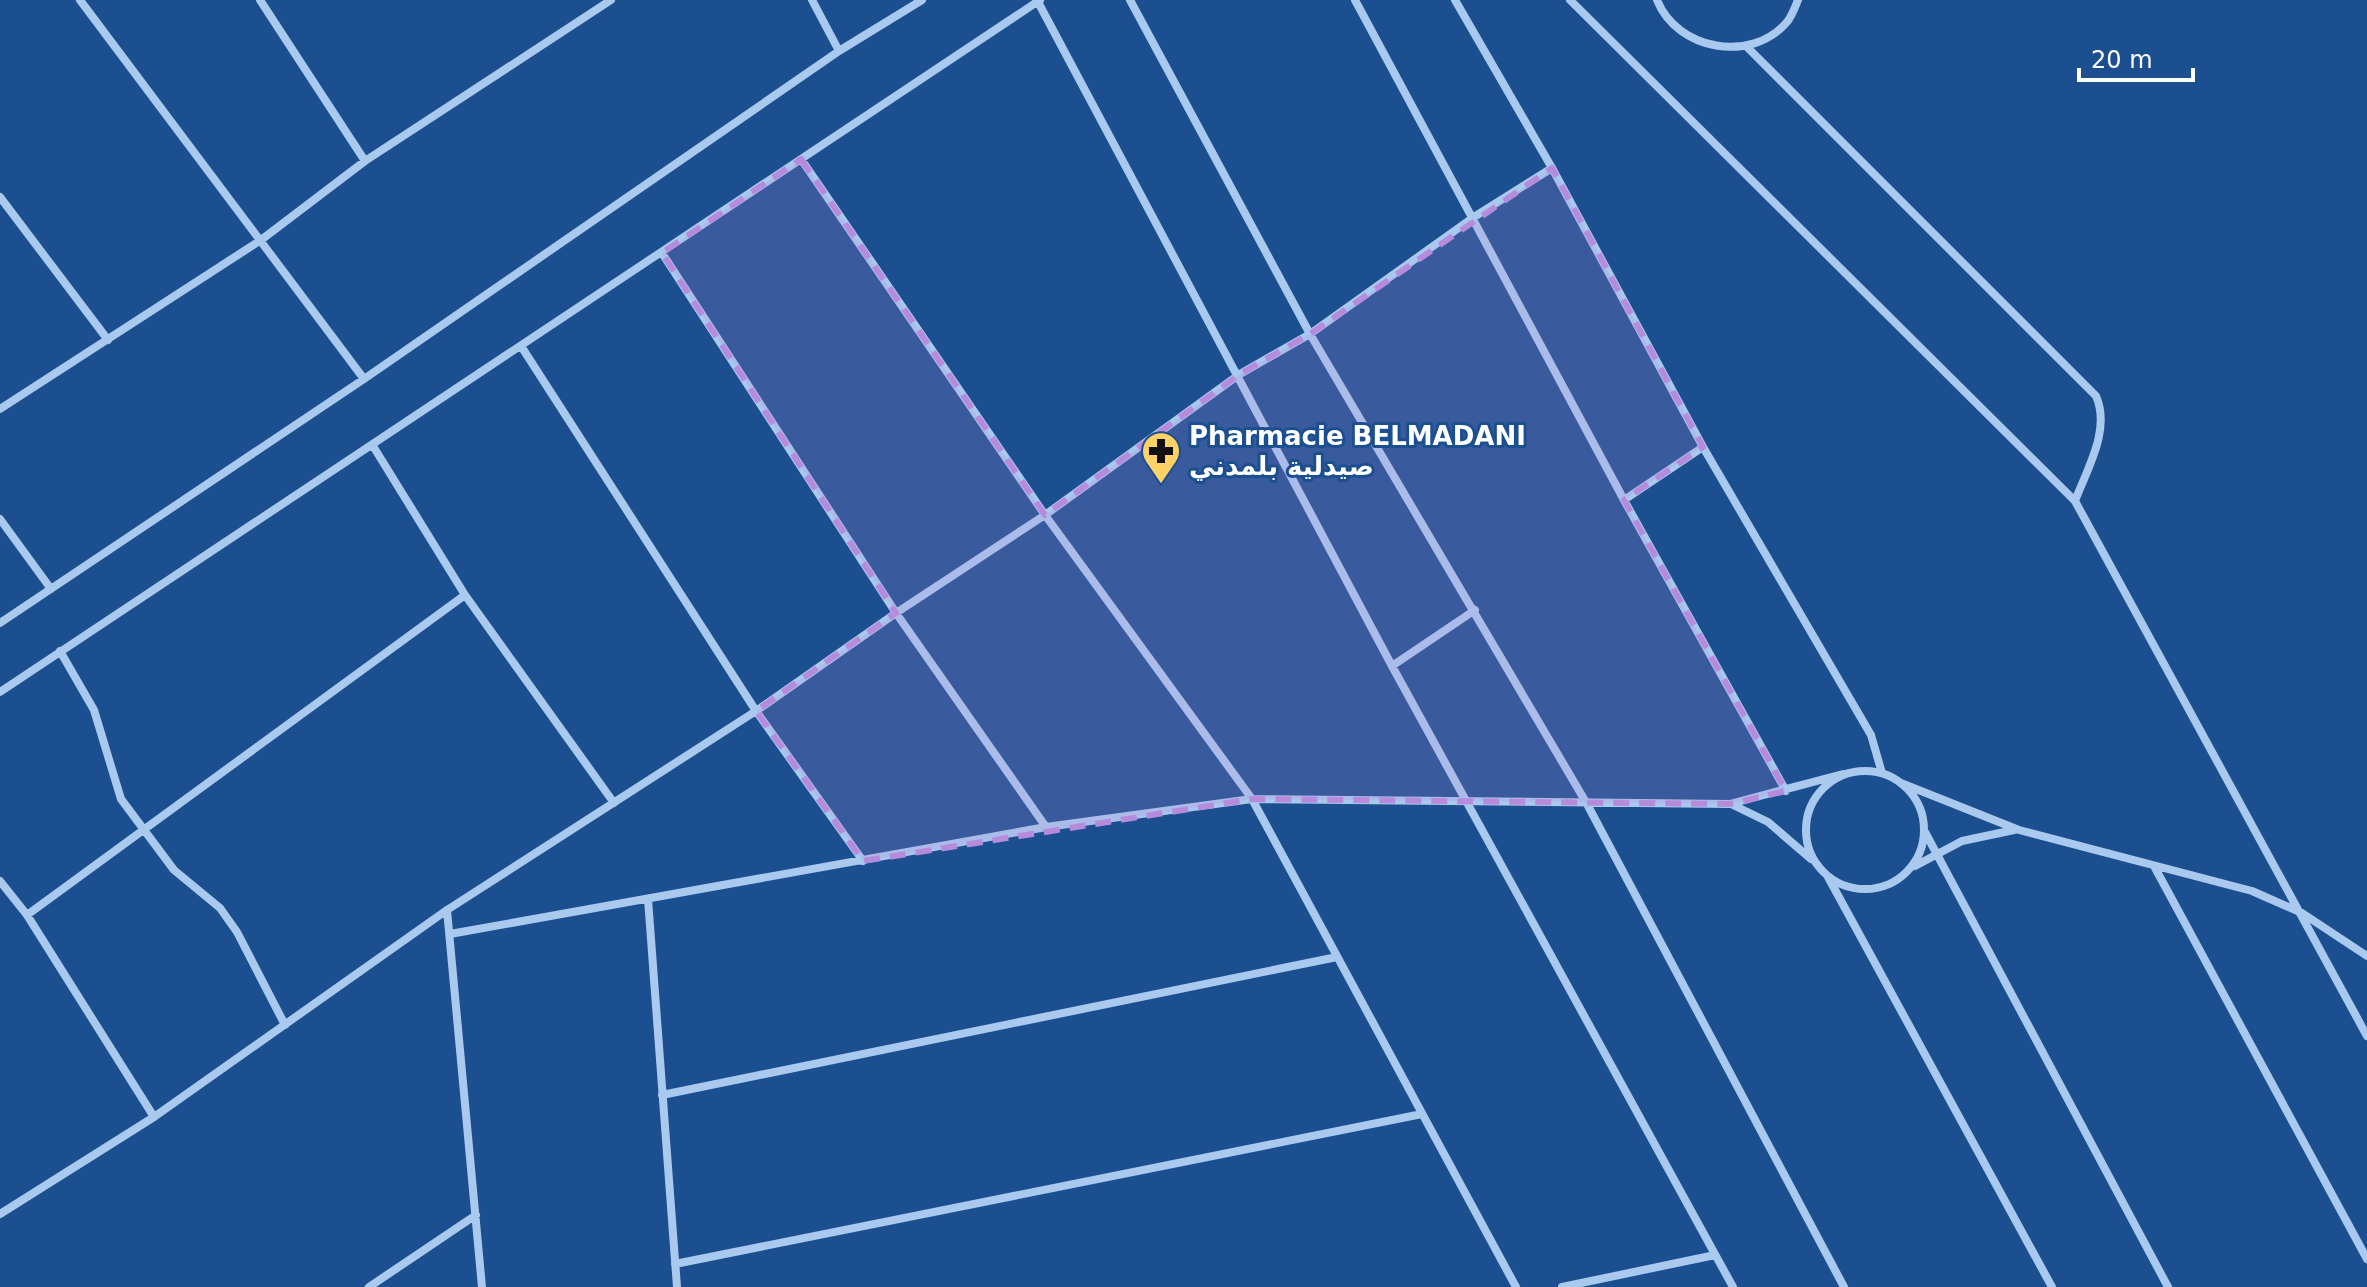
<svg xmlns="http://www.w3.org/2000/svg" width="2367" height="1287" font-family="'DejaVu Sans',Cairo,sans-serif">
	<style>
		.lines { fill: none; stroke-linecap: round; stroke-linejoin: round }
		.minor { stroke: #a9c9ee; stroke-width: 8 }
		.marked { fill: #b68bdc; fill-opacity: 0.2; stroke: #b68bdc; stroke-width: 6; stroke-dasharray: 16 10; stroke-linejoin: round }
		.labels { text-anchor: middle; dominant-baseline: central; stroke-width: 6; stroke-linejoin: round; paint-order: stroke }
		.poi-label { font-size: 26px; font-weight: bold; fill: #fff; stroke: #1b4f8f; text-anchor: start }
	</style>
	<rect width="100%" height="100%" fill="#1b4f8f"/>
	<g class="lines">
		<path class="minor" d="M80,0L364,379
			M260,0L365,161
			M812,0L839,51
			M1130,0L1310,334L1587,804L1844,1287
			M1355,0L1624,500L1786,791
			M1455,0L1552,168L1703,447L1871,735L1882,773
			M1570,0L2075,501L2367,1036
			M1657,0C1677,50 1751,64 1787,22C1792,16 1795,7 1798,0
			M1038,2L1392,666L1733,1287
			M1746,46L2096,396C2111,430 2087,469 2075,501
			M801,159L1045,515L1252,799L1516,1287
			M0,197L108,340
			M662,253L896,613L1046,827
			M521,346L756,711L863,861
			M0,409L261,240L365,161L611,0
			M373,446L465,595L614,803
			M1624,500L1703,447
			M0,519L51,589
			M0,623L364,379L839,51L922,0
			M60,651L94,710L121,799L174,870L220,908L237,932L285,1025
			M1392,666L1475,610
			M0,692L1040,0
			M1806 830a59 59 0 1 1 118 0a59 59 0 1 1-118 0Z
			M1901,783L2019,830L2252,891L2302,913L2367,956
			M1731,804L1768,822L1811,859
			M1925,832L2168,1287
			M1915,866L1962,841L2014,830
			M2154,866L2367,1259
			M1828,877L2052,1287
			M0,881L27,915L154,1117
			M648,899L677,1287
			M447,910L482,1287
			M27,915L465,595
			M450,934L1046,827L1252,799L1730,804L1843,774
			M662,1095L1337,957
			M0,1214L154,1117L447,910L756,711L896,613L1045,515L1240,374L1310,334L1474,217L1552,168
			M675,1264L1422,1114
			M369,1287L476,1215
			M1562,1287L1715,1255"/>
	</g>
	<path class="marked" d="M801,159L1045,515L1240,374L1310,334L1552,168L1703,447L1624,500L1786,791L1730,804L1252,799L863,861L756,711L896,613L662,253Z"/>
	<defs>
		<g id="pharmacy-pin" transform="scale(2)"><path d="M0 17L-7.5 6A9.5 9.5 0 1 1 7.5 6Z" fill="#ffd166" stroke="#1b4f8f"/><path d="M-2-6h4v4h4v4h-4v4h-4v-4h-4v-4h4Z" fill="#111"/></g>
	</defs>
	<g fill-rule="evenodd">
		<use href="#pharmacy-pin" x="1161" y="451"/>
	</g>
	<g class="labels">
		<g class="poi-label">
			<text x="1189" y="436">Pharmacie BELMADANI<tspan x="1189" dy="30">صيدلية بلمدني</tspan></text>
		</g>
	</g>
	<path d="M2079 68v12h114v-12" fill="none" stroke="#ffffff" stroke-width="4"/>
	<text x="2091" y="68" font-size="24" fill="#ffffff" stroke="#1b4f8f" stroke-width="6" paint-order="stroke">20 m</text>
</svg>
